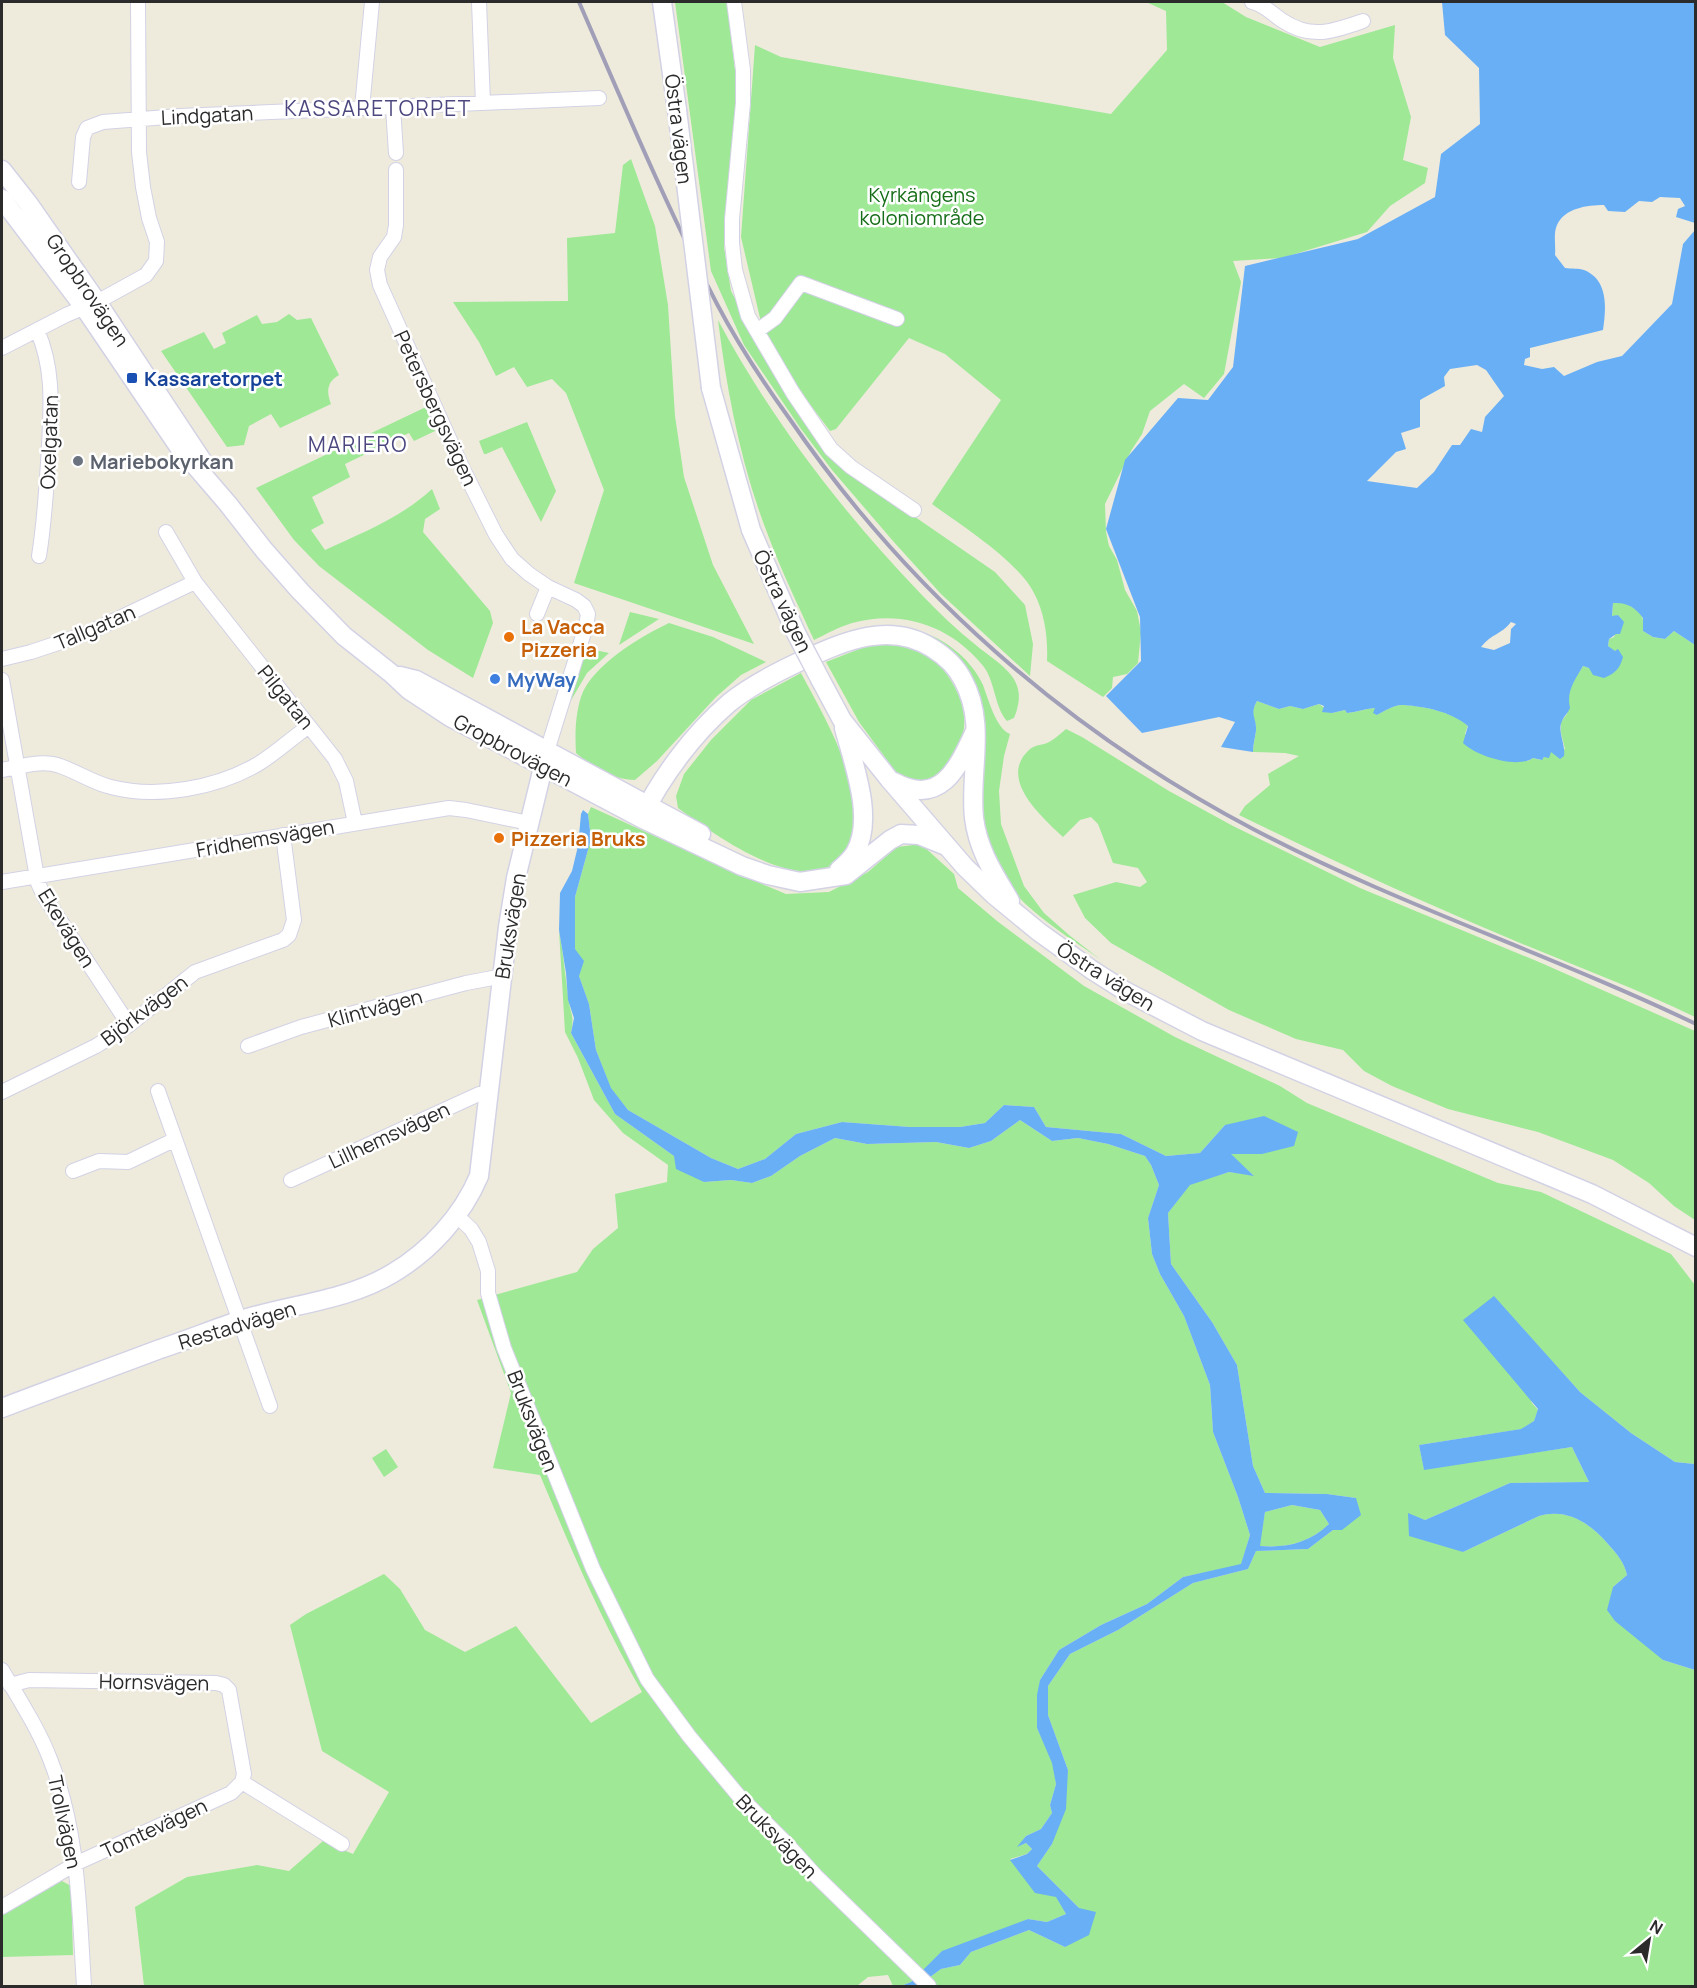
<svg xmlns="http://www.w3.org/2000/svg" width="1697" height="1988" font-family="Manrope,sans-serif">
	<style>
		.green { fill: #9ee896 }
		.water { fill: #69aff6; fill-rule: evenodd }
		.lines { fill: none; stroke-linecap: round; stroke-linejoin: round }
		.minor-casing { stroke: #d3d2e5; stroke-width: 16 }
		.tertiary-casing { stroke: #d3d2e5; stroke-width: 21 }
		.minor { stroke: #fff; stroke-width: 14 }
		.tertiary { stroke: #fff; stroke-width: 18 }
		.rail { stroke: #a19fb7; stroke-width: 4 }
		.tertiary-bridge-casing { stroke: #d3d2e5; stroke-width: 21; stroke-linecap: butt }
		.tertiary-bridge { stroke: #fff; stroke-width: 18 }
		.transit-dot { fill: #1a4fb4; stroke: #fff; stroke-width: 2 }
		.worship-dot { fill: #6b7280; stroke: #fff; stroke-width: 2 }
		.food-dot { fill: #e8710a; stroke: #fff; stroke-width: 2 }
		.shop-dot { fill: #3f7fe0; stroke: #fff; stroke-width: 2 }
		.labels { text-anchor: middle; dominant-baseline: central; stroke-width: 5; stroke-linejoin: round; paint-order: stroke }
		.street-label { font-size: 20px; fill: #2b2b2b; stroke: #fff }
		.park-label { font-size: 20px; fill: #166e19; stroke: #fff }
		.transit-label { font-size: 20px; font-weight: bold; fill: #164399; stroke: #fff; text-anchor: start }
		.worship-label { font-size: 20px; font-weight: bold; fill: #5b616d; stroke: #fff; text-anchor: start }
		.food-label { font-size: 20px; font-weight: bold; fill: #c56008; stroke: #fff; text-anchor: start }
		.shop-label { font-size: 20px; font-weight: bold; fill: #366cbe; stroke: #fff; text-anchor: start }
		.neighbourhood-label { font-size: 21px; letter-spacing: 1.5px; fill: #4c487f; stroke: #fff }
	</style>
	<rect width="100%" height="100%" fill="#eeebdd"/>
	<path class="green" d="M675,2H727L738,96L724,247L731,291L769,362L844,468L995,572L1025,605L1033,644L1030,676L941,594L893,541L832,470L801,429L744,345L711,271Z
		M1146,2H1222L1246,17L1320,47L1395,25L1393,58L1411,117L1403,160L1428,168L1425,183L1390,206L1367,232L1282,258L1233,261L1241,282L1224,374L1204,398L1184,384L1150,411L1142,434L1131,451L1105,504L1106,532L1109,546L1117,560L1125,590L1137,611L1141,632L1138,663L1127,674L1113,677L1112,688L1103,697L1047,661C1048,638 1045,614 1034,593C1019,562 961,525 932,504L1001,400L945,354L909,338L836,429L830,431L809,403L764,335L741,237L755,45L781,57L1111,114L1167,50L1166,11Z
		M631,159L655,226L668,305L675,416L684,477L713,565L754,644L574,583L604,490L566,393L552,379L527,387L514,367L496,376L479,342L453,302L568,301L567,238L615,233L623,165Z
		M289,314L297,320L311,318L339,375C327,382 326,391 331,404L280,428L271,414L249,426L244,445L227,447L161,351L204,332L214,349L226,343L222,333L257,315L262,324L277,322Z
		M718,320C770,418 843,513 920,593C938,612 957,630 977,646C988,655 1002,664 1011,675C1022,689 1020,703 1014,718L1007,721C995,708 995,682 984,667C952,626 902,609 852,623C839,627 826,634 814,640C798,605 781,570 768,535C741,466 727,392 718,320Z
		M426,407L435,431L414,441L409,433L345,464L350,477L312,497L324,523L311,530L325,550C362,533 402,517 432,489L440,509L425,519L423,532L490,611L493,623L473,678L428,650L319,566L294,540L256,488Z
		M527,422L556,491L541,522L502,447L486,454H484L479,441Z
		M1623,602C1630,605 1642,612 1643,620C1644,624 1643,627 1643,631L1653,637L1665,639L1674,631L1695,645V1017C1633,987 1569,964 1506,937C1415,899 1327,858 1239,815L1245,806L1270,785L1268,774L1299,756L1285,753L1253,752C1253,744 1255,738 1256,731C1257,718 1248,717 1257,701L1279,709L1290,706L1303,709L1319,704L1332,713L1345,710L1347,713C1358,712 1364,709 1375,708L1377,715C1384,711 1395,704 1404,705C1427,707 1449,711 1468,725L1465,734L1523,761H1528L1533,758L1541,760L1551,751L1565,749L1561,733V722L1567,714L1570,687L1583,666L1589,668L1615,652L1608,646L1609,639L1614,637L1621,619L1618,615L1612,617L1613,603Z
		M630,612L659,619L619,645Z
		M669,623L713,637L766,662L741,675L716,697L657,761L635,780C611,779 594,769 576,753C575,735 575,716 581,697C591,666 641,636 669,623Z
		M910,629C940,634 970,657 983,685C988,698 996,729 1010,734L1004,756L999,791L1001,824L1024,886L1044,913L1069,935L1101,960C1057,929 1005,900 985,846C982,836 983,821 983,810C979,753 1000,695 951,650C940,641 923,635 910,629Z
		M895,644C903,646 914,647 922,651C933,656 941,666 948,676C976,717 966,749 933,783L901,779L859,722L826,662L867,646Z
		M590,649L609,653L587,673L570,702L583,653Z
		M801,673C820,709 842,746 851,786C855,800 858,821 855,836C854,841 849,847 847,852C842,860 837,862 830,866C788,889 711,832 678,808L676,796L684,774L711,740L751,700Z
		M1066,729L1082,737L1169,791L1233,826L1360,888L1539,962L1695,1031V1220L1674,1206L1649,1183L1613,1160L1538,1132L1448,1109L1392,1086L1364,1071L1343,1050L1296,1039L1229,1010L1111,943L1085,918L1073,895L1116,882L1140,887L1147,882L1138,868L1113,863L1098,824L1091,817L1080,820L1063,837C1041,816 997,778 1030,749C1035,745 1042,745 1047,743C1054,740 1060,734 1066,729Z
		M591,807L729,870L786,894L829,892L868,872L897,847L921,844L954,874L958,888L997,921L1084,986L1175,1037L1280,1086L1307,1103L1498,1183L1541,1192L1671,1254L1695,1285V1464L1675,1462L1631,1433L1580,1392L1494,1297L1532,1403L1538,1410L1534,1421L1522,1429L1419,1445L1424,1469L1572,1447L1589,1482L1510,1483L1425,1520L1408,1514L1463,1552L1539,1516C1567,1508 1590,1523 1608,1544C1617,1554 1624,1562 1627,1575L1613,1587L1663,1660L1695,1670V1986H920L922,1983L941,1969L960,1965L971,1952L1029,1930L1065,1947L1079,1908L1037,1866L1052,1844L1068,1770L1048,1715V1686L1070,1654L1118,1630L1193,1583L1248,1569L1256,1551L1308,1549L1333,1530L1356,1498L1327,1494L1265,1493L1253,1466L1237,1365L1212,1322L1171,1264L1168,1213L1190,1184L1229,1172L1253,1175L1230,1154H1262L1225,1125L1200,1153L1166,1156L1121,1134L1046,1127L1034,1107L1004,1105L985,1123L960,1127H910L842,1122L796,1134L765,1159L738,1169L711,1158L628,1110L611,1089L596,1050L589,1004L579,976L575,949V897L591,839L588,814Z
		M559,930C563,952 565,974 568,996C570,1015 575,1013 571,1033L615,1114L674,1156L704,1182L731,1180L752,1183L771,1176L800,1156L835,1138L867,1144L936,1142L969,1148L991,1141L1020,1120L1052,1141L1078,1138L1108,1144L1145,1156L1151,1165L1159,1185L1148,1218L1152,1254L1160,1274L1184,1316L1210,1385L1213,1432L1238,1497L1250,1535L1241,1565L1183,1577L1147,1604L1101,1625L1059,1650L1040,1680L1037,1728L1053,1763L1056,1784L1050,1805L1052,1813L1041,1829L1026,1836L1019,1846L1026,1843L1032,1849L1027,1854L1010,1859L1057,1897L1066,1914L1047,1922L1028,1919L925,1969L911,1982L901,1986H893L888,1975L868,1977L857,1986H144L135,1907L187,1877L257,1865L289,1871L323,1841L353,1854L389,1792L322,1751L290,1625L306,1614L384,1574L400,1589L425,1630L465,1652L516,1626L591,1723L642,1692C602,1622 571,1549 540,1475L493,1468L511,1393L477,1300L577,1272L593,1249L618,1228L615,1194L667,1182L668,1165L623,1133L594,1100L578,1058L565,1032Z
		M386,1449L398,1467L384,1477L372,1458Z
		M1292,1505L1320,1510L1329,1524C1309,1543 1287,1548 1259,1546L1265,1512Z
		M62,1881L71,1886L73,1955L2,1957V1915Z"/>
	<path class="water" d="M1442,2H1695V226V223L1676,217L1678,209L1685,206L1680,198L1660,197L1652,202L1639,201L1625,212L1608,211L1604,205C1587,205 1565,208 1557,225C1553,234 1556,246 1555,255L1565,268C1571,269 1579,268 1584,270C1609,280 1606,309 1603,330L1530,348V357L1525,359L1524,365L1542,369L1554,367L1564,376L1597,362L1622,356L1672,304L1683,244L1695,230V645L1674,631L1665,639L1653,637L1643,631V618C1635,607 1627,602 1613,603L1612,616L1618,615L1624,622L1620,634H1616L1609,639L1608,646L1615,651L1618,649L1623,657C1620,668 1616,673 1604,678L1593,675L1589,668L1583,666C1575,680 1566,691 1570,708C1568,713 1564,716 1562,721C1557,731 1566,745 1564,756L1560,759L1551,752L1549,758L1544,757L1542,760L1533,758C1517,769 1476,756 1463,743L1468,726C1450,711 1426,707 1404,705C1395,704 1384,711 1377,715L1373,713L1375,708C1364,709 1357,712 1347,713L1345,710L1332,713L1322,712L1324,706L1319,704L1303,709L1290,706L1279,709L1257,701C1249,715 1257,718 1256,731C1255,738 1253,744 1253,752L1221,747L1235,722L1219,717L1142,733L1106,696L1141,661L1140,617L1106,529L1125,460L1178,398L1208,400L1233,367L1245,266L1358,239L1435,197L1441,154L1480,124L1479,68L1445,35ZM1477,365L1486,370L1504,396L1485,417L1482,432L1471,429L1460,445H1452L1434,472L1417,488L1367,481L1396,452L1406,449L1401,433L1420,427V400L1445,386L1444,377L1450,369ZM1511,622L1516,624L1511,629L1510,643L1494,650L1481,647C1491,634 1502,634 1511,622Z
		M583,810L588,814L591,839L575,897V949L584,961L579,976L589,1004L596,1050L611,1088L628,1110L711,1158L738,1169L765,1159L796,1134L842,1122L910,1127H960L985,1123L1004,1105L1034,1107L1046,1127L1121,1134L1166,1156L1200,1153L1225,1125L1264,1116L1298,1132L1294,1146L1262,1154H1231L1254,1176L1229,1172L1190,1185L1168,1213L1171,1264L1212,1322L1237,1365L1253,1466L1265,1493L1327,1494L1356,1498L1361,1515L1342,1530H1333L1308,1549L1256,1551L1248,1569L1193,1583L1118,1630L1070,1654L1048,1686V1715L1068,1770L1066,1809L1052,1844L1037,1866L1079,1908L1096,1912L1089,1935L1065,1947L1029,1930L971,1952L960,1965L941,1969L922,1983L920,1986H901L911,1982L942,1951L1028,1919L1047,1922L1066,1914L1056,1897L1035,1893L1010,1860L1027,1854L1032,1849L1026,1843L1017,1847L1026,1836L1041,1829L1052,1813L1050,1805L1056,1784L1052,1763L1037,1728V1695L1040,1680L1059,1650L1101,1625L1147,1604L1183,1577L1241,1564L1250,1535L1238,1497L1213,1432L1210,1385L1184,1316L1160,1274L1152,1254L1148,1218L1159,1185L1151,1165L1145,1156L1108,1144L1078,1138L1052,1141L1020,1120L991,1141L969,1148L936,1142L867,1144L835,1138L800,1156L771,1176L752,1183L731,1180L704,1182L676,1169L674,1156L615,1114L571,1033L574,1018L568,1000L566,973L559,930L560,893L572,871L578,846L581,814ZM1292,1505L1320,1510L1329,1524C1309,1543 1287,1548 1260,1546L1265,1512Z
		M1494,1296L1580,1392L1631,1433L1675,1462L1695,1464V1670L1663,1660L1615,1621L1607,1610L1613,1587L1627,1575C1624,1562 1617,1554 1608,1544C1590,1523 1567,1508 1539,1516L1463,1552L1409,1536L1408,1513L1425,1520L1510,1483L1589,1482L1572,1447L1424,1470L1419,1445L1521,1429L1534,1421L1538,1409L1463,1320Z"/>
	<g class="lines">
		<g class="minor-casing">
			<path id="minor" d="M479,2L483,103
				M734,2L743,70V103L732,219V243L735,270L748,316L793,393L831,449L851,467L914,510
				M1252,2C1265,5 1272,14 1283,21C1312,40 1334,31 1363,21
				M393,107L396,153
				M362,108L372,2
				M396,170V225L394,237L380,257L377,270L380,285L462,467L496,535L512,559L529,574L548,587L576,600L584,606L588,614L586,626L547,751
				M79,182L83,137L87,128L103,122L180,116L599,98
				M37,330C54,368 51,405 49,445C47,482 45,519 39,556
				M757,331L775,318L801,283L897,319
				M2,348L66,315L97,302L146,275L156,261L157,242L149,218L143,187L139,152L138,2
				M166,532L195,582
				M537,614L548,587
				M2,659L31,652L88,633L195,582L335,759L346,781L355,823
				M2,680L38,883L44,896L129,1025
				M2,770C20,767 42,759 60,766C78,772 93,783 111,787C157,799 217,788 258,764C276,753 292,738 309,726
				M2,882L449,808L466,810L529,823
				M248,1046L301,1027L466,983L503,976
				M158,1091L270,1406
				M2,1092L96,1046L112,1036L129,1025L195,972L283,940L289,935L294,920L283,835
				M73,1171L99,1161L128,1162L174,1140
				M291,1180L479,1094H488
				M457,1216L471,1229L479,1242L488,1271V1293L504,1348L593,1569L647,1679L689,1736L738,1795L787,1844L816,1876L929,1986
				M2,1670C19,1699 38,1728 50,1759C79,1832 79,1909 84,1986
				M242,1782L342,1844
				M2,1907L77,1863L231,1793L242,1782L244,1774L229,1690L224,1685L216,1683L29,1680L10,1685"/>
		</g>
		<g class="tertiary-casing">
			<path id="tertiary" d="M662,2L677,110
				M2,170L28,203L97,302L203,462
				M2,199L84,307L179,447L228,504L264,550L300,591L344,636L392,674L409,690L450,717L641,818L742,866L768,875L800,882L846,875L890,840L901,834L919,835L946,846
				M711,388L751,530L796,633
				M400,676L416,680L701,834
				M820,679L842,720L889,779L965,867L994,895L1039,932L1092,970L1125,991L1202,1031L1592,1194L1696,1247
				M894,782C941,807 958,768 975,731
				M641,818C662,776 693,734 729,703C751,685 777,672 803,660C845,641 890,621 932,648C945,656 956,666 963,680C987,724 969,772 974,818C978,850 994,874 1010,901
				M839,870C845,865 851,859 855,853C875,818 853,763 844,728
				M2,1408C54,1388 107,1369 160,1349C187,1340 214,1329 241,1320C291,1304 347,1301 393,1273C430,1251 462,1216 479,1176L508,927L516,878L547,751"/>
		</g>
		<use href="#minor" class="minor"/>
		<use href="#tertiary" class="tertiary"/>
		<path class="rail" d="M579,2C623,103 666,206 717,304C738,344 763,382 789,418C908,592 1067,731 1253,829C1396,904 1550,954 1696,1024"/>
		<g class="tertiary-bridge-casing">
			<path id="tertiary-bridge" d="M677,110L711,388
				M796,633L820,679"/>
		</g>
		<use href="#tertiary-bridge" class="tertiary-bridge"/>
	</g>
	<rect class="transit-dot" x="126" y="372" width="12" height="12" rx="3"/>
	<circle class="worship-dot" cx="78" cy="461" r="6"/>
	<g class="food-dot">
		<circle cx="509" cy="637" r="6"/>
		<circle cx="499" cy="838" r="6"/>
	</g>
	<circle class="shop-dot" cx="495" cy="679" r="6"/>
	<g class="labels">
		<g class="street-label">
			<text transform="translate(207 115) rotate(-3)">Lindgatan</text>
			<text transform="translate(679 129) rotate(83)">Östra vägen</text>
			<text transform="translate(88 290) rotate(56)">Gropbrovägen</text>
			<text transform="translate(436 408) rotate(65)">Petersbergsvägen</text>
			<text transform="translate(49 442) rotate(-88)">Oxelgatan</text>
			<text transform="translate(783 601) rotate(65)">Östra vägen</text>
			<text transform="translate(95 627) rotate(-23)">Tallgatan</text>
			<text transform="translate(286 697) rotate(51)">Pilgatan</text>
			<text transform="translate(513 750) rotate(28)">Gropbrovägen</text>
			<text transform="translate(265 838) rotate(-10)">Fridhemsvägen</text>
			<text transform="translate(510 926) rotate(-81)">Bruksvägen</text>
			<text transform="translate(67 928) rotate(58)">Ekevägen</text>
			<text transform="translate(1106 976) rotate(32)">Östra vägen</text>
			<text transform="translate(375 1008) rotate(-15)">Klintvägen</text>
			<text transform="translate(144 1010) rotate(-37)">Björkvägen</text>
			<text transform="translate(389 1135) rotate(-25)">Lillhemsvägen</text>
			<text transform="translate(237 1325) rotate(-17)">Restadvägen</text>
			<text transform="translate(533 1421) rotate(69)">Bruksvägen</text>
			<text transform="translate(154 1682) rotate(1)">Hornsvägen</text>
			<text transform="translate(65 1822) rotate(78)">Trollvägen</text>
			<text transform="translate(154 1828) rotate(-25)">Tomtevägen</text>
			<text transform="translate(777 1836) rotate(46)">Bruksvägen</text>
		</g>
		<g class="park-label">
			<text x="922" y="194">Kyrkängens<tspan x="922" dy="23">koloniområde</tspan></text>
		</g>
		<g class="transit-label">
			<text x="144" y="378">Kassaretorpet</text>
		</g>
		<g class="worship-label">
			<text x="90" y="461">Mariebokyrkan</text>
		</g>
		<g class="food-label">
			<text x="521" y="626">La Vacca<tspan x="521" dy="23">Pizzeria</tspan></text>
			<text x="511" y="838">Pizzeria Bruks</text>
		</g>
		<g class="shop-label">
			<text x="507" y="679">MyWay</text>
		</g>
		<g class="neighbourhood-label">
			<text x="378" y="108">KASSARETORPET</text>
			<text x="358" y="444">MARIERO</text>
		</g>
	</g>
	<rect width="1697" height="1988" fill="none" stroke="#2b2b2b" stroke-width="6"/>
	<g transform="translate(1649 1940) rotate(30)" stroke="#ffffff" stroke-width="4.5" paint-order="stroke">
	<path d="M0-4.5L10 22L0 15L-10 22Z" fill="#2b2b2b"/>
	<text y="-9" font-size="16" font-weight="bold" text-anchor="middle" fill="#2b2b2b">N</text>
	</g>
</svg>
